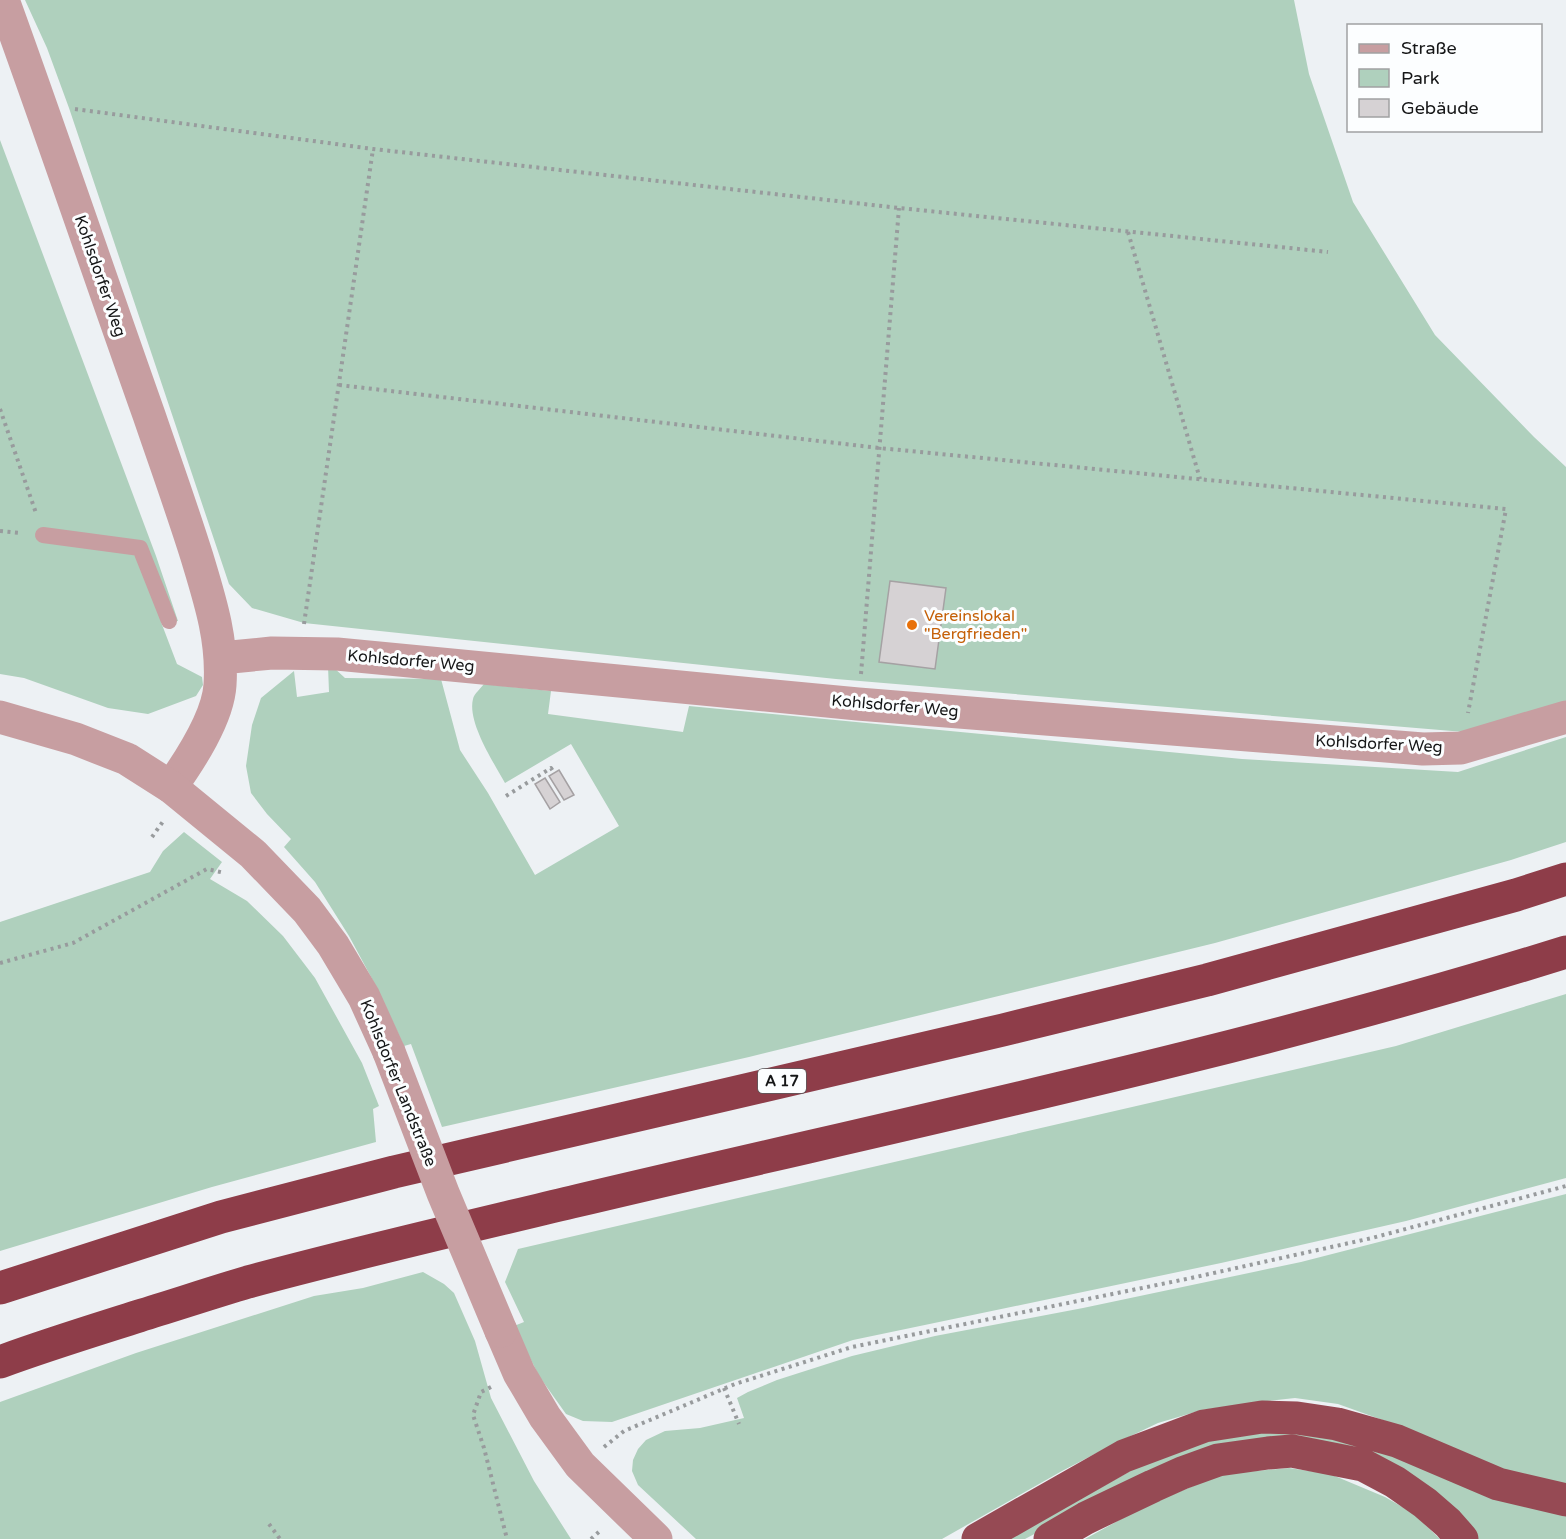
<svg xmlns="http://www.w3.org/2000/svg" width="1566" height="1539" font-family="'Varela Round',sans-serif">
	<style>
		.green { fill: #afd0bd }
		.building { fill: #d6d2d4; stroke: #a5a1a3; stroke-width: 1.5 }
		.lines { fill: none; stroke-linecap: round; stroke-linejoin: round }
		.path { stroke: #989b9d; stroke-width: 4; stroke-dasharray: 3 4.5; stroke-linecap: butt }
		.service { stroke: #c79ea1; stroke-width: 16 }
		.minor { stroke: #c79ea1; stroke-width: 33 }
		.tertiary { stroke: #c79ea1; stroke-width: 33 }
		.trunk { stroke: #964a54; stroke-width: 33 }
		.motorway { stroke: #8e3d49; stroke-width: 33 }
		.tertiary-bridge { stroke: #c79ea1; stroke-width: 33 }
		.food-dot { fill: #e8710a; stroke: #fcfeff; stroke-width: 2 }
		.labels { text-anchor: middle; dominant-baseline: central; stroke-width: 6; stroke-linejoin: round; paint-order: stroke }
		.shield { fill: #fcfeff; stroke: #5a5c5d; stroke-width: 1.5 }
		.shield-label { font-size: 15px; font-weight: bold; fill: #151617 }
		.street-label { font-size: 16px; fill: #151617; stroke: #fcfeff }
		.food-label { font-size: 16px; fill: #c56008; stroke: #fcfeff; text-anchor: start }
	</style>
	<rect width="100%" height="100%" fill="#edf1f4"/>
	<path class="green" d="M25,0H1294L1309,74L1353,202L1435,335L1534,437L1566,467V706L1464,732L836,679L304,623L252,608L229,584L69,108L47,48Z
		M0,140L156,556L178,621L161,622L177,664L202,677L203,685L196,696L148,714L108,708L24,678L0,674Z
		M328,666L333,667L345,678L441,679L460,750L488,793L535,875L619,826L571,744L505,783C494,763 467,722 473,699C474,694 481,688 484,684L551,691L548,714L683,732L689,706L1242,759L1458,772L1566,737V842L1511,860L1215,943L749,1057L442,1127L411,1044L404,1046L377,988L349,936L315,882L284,847L291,839L267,814L251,793L246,766L252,725L261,698L294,671L297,697L329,692Z
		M184,832L222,862L210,879L247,901L283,936L315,978L362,1063L379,1106L373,1109L376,1142L212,1187L0,1251V922L150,872L163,851Z
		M1566,994V1178L1406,1221L1221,1263L853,1340L612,1422L583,1421L566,1414L539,1376L514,1326L524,1322L505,1282L518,1249L1396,1046Z
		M1566,1194V1487L1498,1470L1402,1427L1338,1404L1295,1398L1259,1402L1202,1410L1158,1423L1114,1444L1062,1471L942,1539H696L638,1485L632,1471L633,1460L638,1449L646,1440L665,1431L700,1428L744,1418L737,1398L748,1392L777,1380L852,1356L935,1336L1083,1308L1301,1262Z
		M423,1272L444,1284L454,1293L475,1341L491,1398L534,1481L571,1539H0V1402L136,1353L314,1296L363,1288Z
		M1265,1432L1331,1434L1566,1513V1539H1476L1291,1442L1040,1531L1025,1539H1008L1143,1464L1214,1439Z
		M1289,1468L1330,1474L1385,1497L1413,1513L1440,1539H1085L1145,1506L1222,1474Z"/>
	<path class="building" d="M890,581L946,588L935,669L879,662Z
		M559,770L574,795L564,800L549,776Z
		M545,778L560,802L550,809L535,784Z"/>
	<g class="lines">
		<path class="path" d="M75,109L373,149L899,208L1328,252
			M1128,232L1200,479
			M339,385L879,448L1506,509L1468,713
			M0,409L36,513
			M0,531L20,533
			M304,624L373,149
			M861,674L899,208
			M506,796L551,768L554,773
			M152,837L164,820
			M0,963L73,943L207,869L225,873
			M491,1387L481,1392L473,1415L484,1448L507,1539
			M724,1388L739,1424
			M604,1447L624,1431L735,1384L852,1347L1191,1278L1372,1238L1566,1186
			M269,1524L280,1539
			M591,1539L602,1529"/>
		<path class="service" d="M43,535L140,548L169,621"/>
		<path class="minor" d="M3,0C53,138 100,277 149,415C165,462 182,509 197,557C210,600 223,640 220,685C218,718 190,760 171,787
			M221,658L272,653L337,654L858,704L1423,749L1461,748L1566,717"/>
		<path class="tertiary" d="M0,717L76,739L127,759L171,787L253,854L307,910L333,945L364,997L389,1052
			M501,1331L519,1373L545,1417L580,1465L656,1539"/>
		<path class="trunk" d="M978,1539L1124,1456L1204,1426L1262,1417L1297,1418L1337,1424L1397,1441L1498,1484L1566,1500
			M1050,1539L1086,1518L1153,1486L1182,1473L1218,1460L1268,1453L1292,1451L1363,1465L1395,1482L1425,1503L1448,1523L1462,1539"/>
		<path class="motorway" d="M0,1288L221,1217L394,1172L1003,1030L1207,980L1516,895L1566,879
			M0,1362C46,1345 92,1331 139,1316C175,1305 211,1293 248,1282C355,1253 464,1228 572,1202C904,1123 1240,1054 1566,952"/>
		<path class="tertiary-bridge" d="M389,1052L443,1193L501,1331"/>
	</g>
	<circle class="food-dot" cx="912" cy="625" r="6"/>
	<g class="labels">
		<rect class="shield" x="758" y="1069" width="48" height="24" rx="4.5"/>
		<g class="shield-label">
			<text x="782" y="1081">A 17</text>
		</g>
		<g class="street-label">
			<text transform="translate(100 276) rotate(71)">Kohlsdorfer Weg</text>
			<text transform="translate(411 661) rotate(5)">Kohlsdorfer Weg</text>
			<text transform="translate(895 706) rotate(5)">Kohlsdorfer Weg</text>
			<text transform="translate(1379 744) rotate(3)">Kohlsdorfer Weg</text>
			<text transform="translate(398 1083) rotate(68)">Kohlsdorfer Landstraße</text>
		</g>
		<g class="food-label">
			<text x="924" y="616">Vereinslokal<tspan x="924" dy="18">"Bergfrieden"</tspan></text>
		</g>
	</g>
	<rect x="1347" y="24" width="195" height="108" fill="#fcfeff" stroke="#a0a1a2" stroke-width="1.5"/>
	<rect x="1359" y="44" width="30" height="9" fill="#c79ea1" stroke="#a0a1a2" stroke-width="1.5"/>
	<text x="1401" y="54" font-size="18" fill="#151617">Straße</text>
	<rect x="1359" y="69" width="30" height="18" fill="#afd0bd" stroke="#a0a1a2" stroke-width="1.5"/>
	<text x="1401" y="84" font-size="18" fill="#151617">Park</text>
	<rect x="1359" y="99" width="30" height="18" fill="#d6d2d4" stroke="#a0a1a2" stroke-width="1.5"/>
	<text x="1401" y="114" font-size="18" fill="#151617">Gebäude</text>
</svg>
